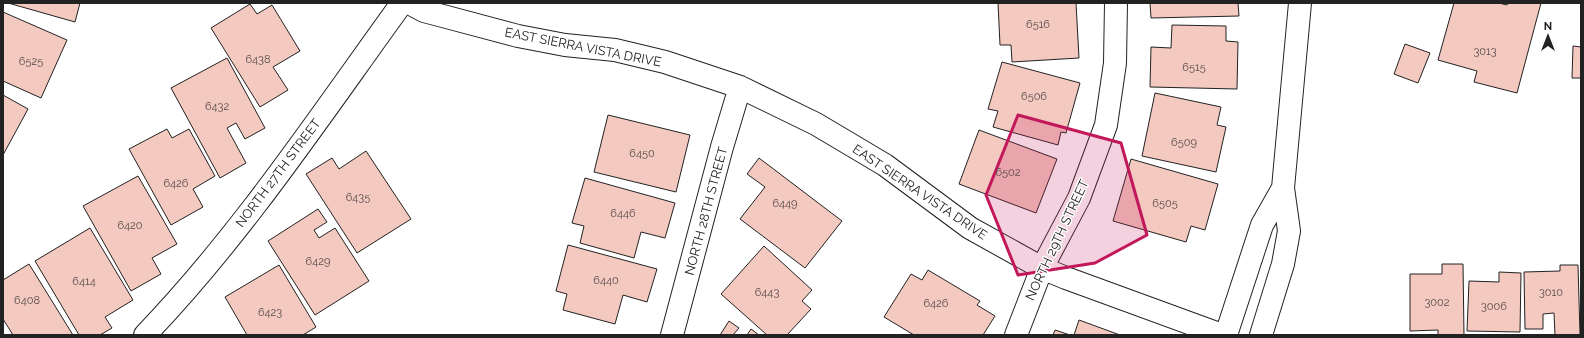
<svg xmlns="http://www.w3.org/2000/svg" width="1584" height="338" font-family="Raleway,sans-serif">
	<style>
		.building { fill: #f3c9c0; stroke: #222 }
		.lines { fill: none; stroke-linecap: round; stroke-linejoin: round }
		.minor-casing { stroke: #222; stroke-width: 24 }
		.minor { stroke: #fff; stroke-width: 22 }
		.marked { fill: #c2185b; fill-opacity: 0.2; stroke: #c2185b; stroke-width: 3; stroke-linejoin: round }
		.labels { text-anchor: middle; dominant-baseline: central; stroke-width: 3; stroke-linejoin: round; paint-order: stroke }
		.number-label { font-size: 11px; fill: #564c4a }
		.street-label { font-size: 13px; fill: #222; stroke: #fff }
	</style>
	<rect width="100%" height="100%" fill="#fff"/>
	<path class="building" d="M8,3H80L75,22Z
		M998,3H1076L1079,58L1012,62L1011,45H1000Z
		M1150,3H1238L1239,16L1151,18Z
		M1454,3H1499L1507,5L1508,3H1541L1517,93L1474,82L1477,71L1438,60Z
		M250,4L257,14L272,5L300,51L273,67L288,90L260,107L211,28Z
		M3,12L67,40L41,98L3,81Z
		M1172,25L1226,26V41L1238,42L1237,89L1150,87L1151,47L1171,48Z
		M1405,44L1430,53L1418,83L1394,74Z
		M1573,46L1581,47V78H1572Z
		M227,58L265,128L245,139L236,123L227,128L246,163L220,178L171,88Z
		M1002,62L1080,83L1066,133L1061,132L1058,145L993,127L998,111L988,109Z
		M1155,93L1221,107L1217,125L1226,127L1216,172L1142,156Z
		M3,95L28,109L3,155Z
		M608,115L690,135L676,192L594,172Z
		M167,129L172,138L189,129L215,176L193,189L203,207L171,225L129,149Z
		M979,130L1057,159L1036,213L959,184Z
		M366,151L411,219L357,253L306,174L332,158L339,169Z
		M759,158L842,221L805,268L740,219L765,187L747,174Z
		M1131,159L1218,184L1205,230L1191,226L1186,242L1113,221Z
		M138,176L177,244L152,258L161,274L131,291L83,206Z
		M585,178L675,203L665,238L641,232L634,258L580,243L584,226L572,223Z
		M318,209L327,222L314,230L319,238L335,228L369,281L315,315L268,241Z
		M90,228L133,300L105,317L112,328L100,335H79L35,261Z
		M568,245L657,269L647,302L623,295L615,324L563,310L567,294L556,291Z
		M764,246L812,290L802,301L811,309L787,335H767L721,294Z
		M29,264L73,335H13L3,319V280Z
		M1442,264H1463L1464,335H1438V330L1410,331V274H1442Z
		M279,265L316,327L303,335H247L225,297Z
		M1560,265H1578L1580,335H1555L1554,313L1543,314V329H1525L1524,272L1560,271Z
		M928,270L980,301L977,305L995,316L983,335H914L884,317L911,274L922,280Z
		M1499,272L1521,273L1520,332L1467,331L1469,281L1499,282Z
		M1079,320L1120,335H1074Z
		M729,321L739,328L733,335H720Z
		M751,329L759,335H747Z
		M1055,330L1070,335H1053Z"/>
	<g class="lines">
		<g class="minor-casing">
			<path id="minor" d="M409,3L424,11L518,36L565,45L615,50L665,62L740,87L816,124L885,165L970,228L1042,268L1066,278L1222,335
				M145,335C242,234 320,116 402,3
				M672,335L722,147L740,87
				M1016,335L1042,268L1079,198L1106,125L1115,63L1116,3
				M1226,335L1262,225L1283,188
				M1261,335L1283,264L1289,231L1283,188L1300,3"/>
		</g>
		<use href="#minor" class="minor"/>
	</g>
	<path class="marked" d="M1018,115L1121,143L1147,235L1095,263L1018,275L986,195Z"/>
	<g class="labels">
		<g class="number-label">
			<text x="1038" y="24">6516</text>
			<text x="1485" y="51">3013</text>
			<text x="258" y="59">6438</text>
			<text x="31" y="61">6525</text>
			<text x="1194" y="67">6515</text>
			<text x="1034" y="96">6506</text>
			<text x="217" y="106">6432</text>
			<text x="1184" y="142">6509</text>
			<text x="642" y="153">6450</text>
			<text x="1008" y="172">6502</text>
			<text x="176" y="183">6426</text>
			<text x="358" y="197">6435</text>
			<text x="785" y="203">6449</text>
			<text x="1165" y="203">6505</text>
			<text x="623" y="213">6446</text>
			<text x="130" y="225">6420</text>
			<text x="318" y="261">6429</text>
			<text x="606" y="280">6440</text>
			<text x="84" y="281">6414</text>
			<text x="767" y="292">6443</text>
			<text x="1551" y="292">3010</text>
			<text x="27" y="300">6408</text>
			<text x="1437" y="302">3002</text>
			<text x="936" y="303">6426</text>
			<text x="1494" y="306">3006</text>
			<text x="270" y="312">6423</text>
		</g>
		<g class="street-label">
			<text transform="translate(583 47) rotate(11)">EAST SIERRA VISTA DRIVE</text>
			<text transform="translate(278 173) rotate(-53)">NORTH 27TH STREET</text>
			<text transform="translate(920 192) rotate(34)">EAST SIERRA VISTA DRIVE</text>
			<text transform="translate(706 211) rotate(-75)">NORTH 28TH STREET</text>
			<text transform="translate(1057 240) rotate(-65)">NORTH 29TH STREET</text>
		</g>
	</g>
	<rect width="1584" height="338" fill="none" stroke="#222222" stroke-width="8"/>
	<g transform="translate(1548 36)" stroke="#ffffff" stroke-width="3" paint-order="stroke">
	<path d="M0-3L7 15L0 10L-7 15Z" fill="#222222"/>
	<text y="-6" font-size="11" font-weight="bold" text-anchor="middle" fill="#222222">N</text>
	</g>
</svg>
